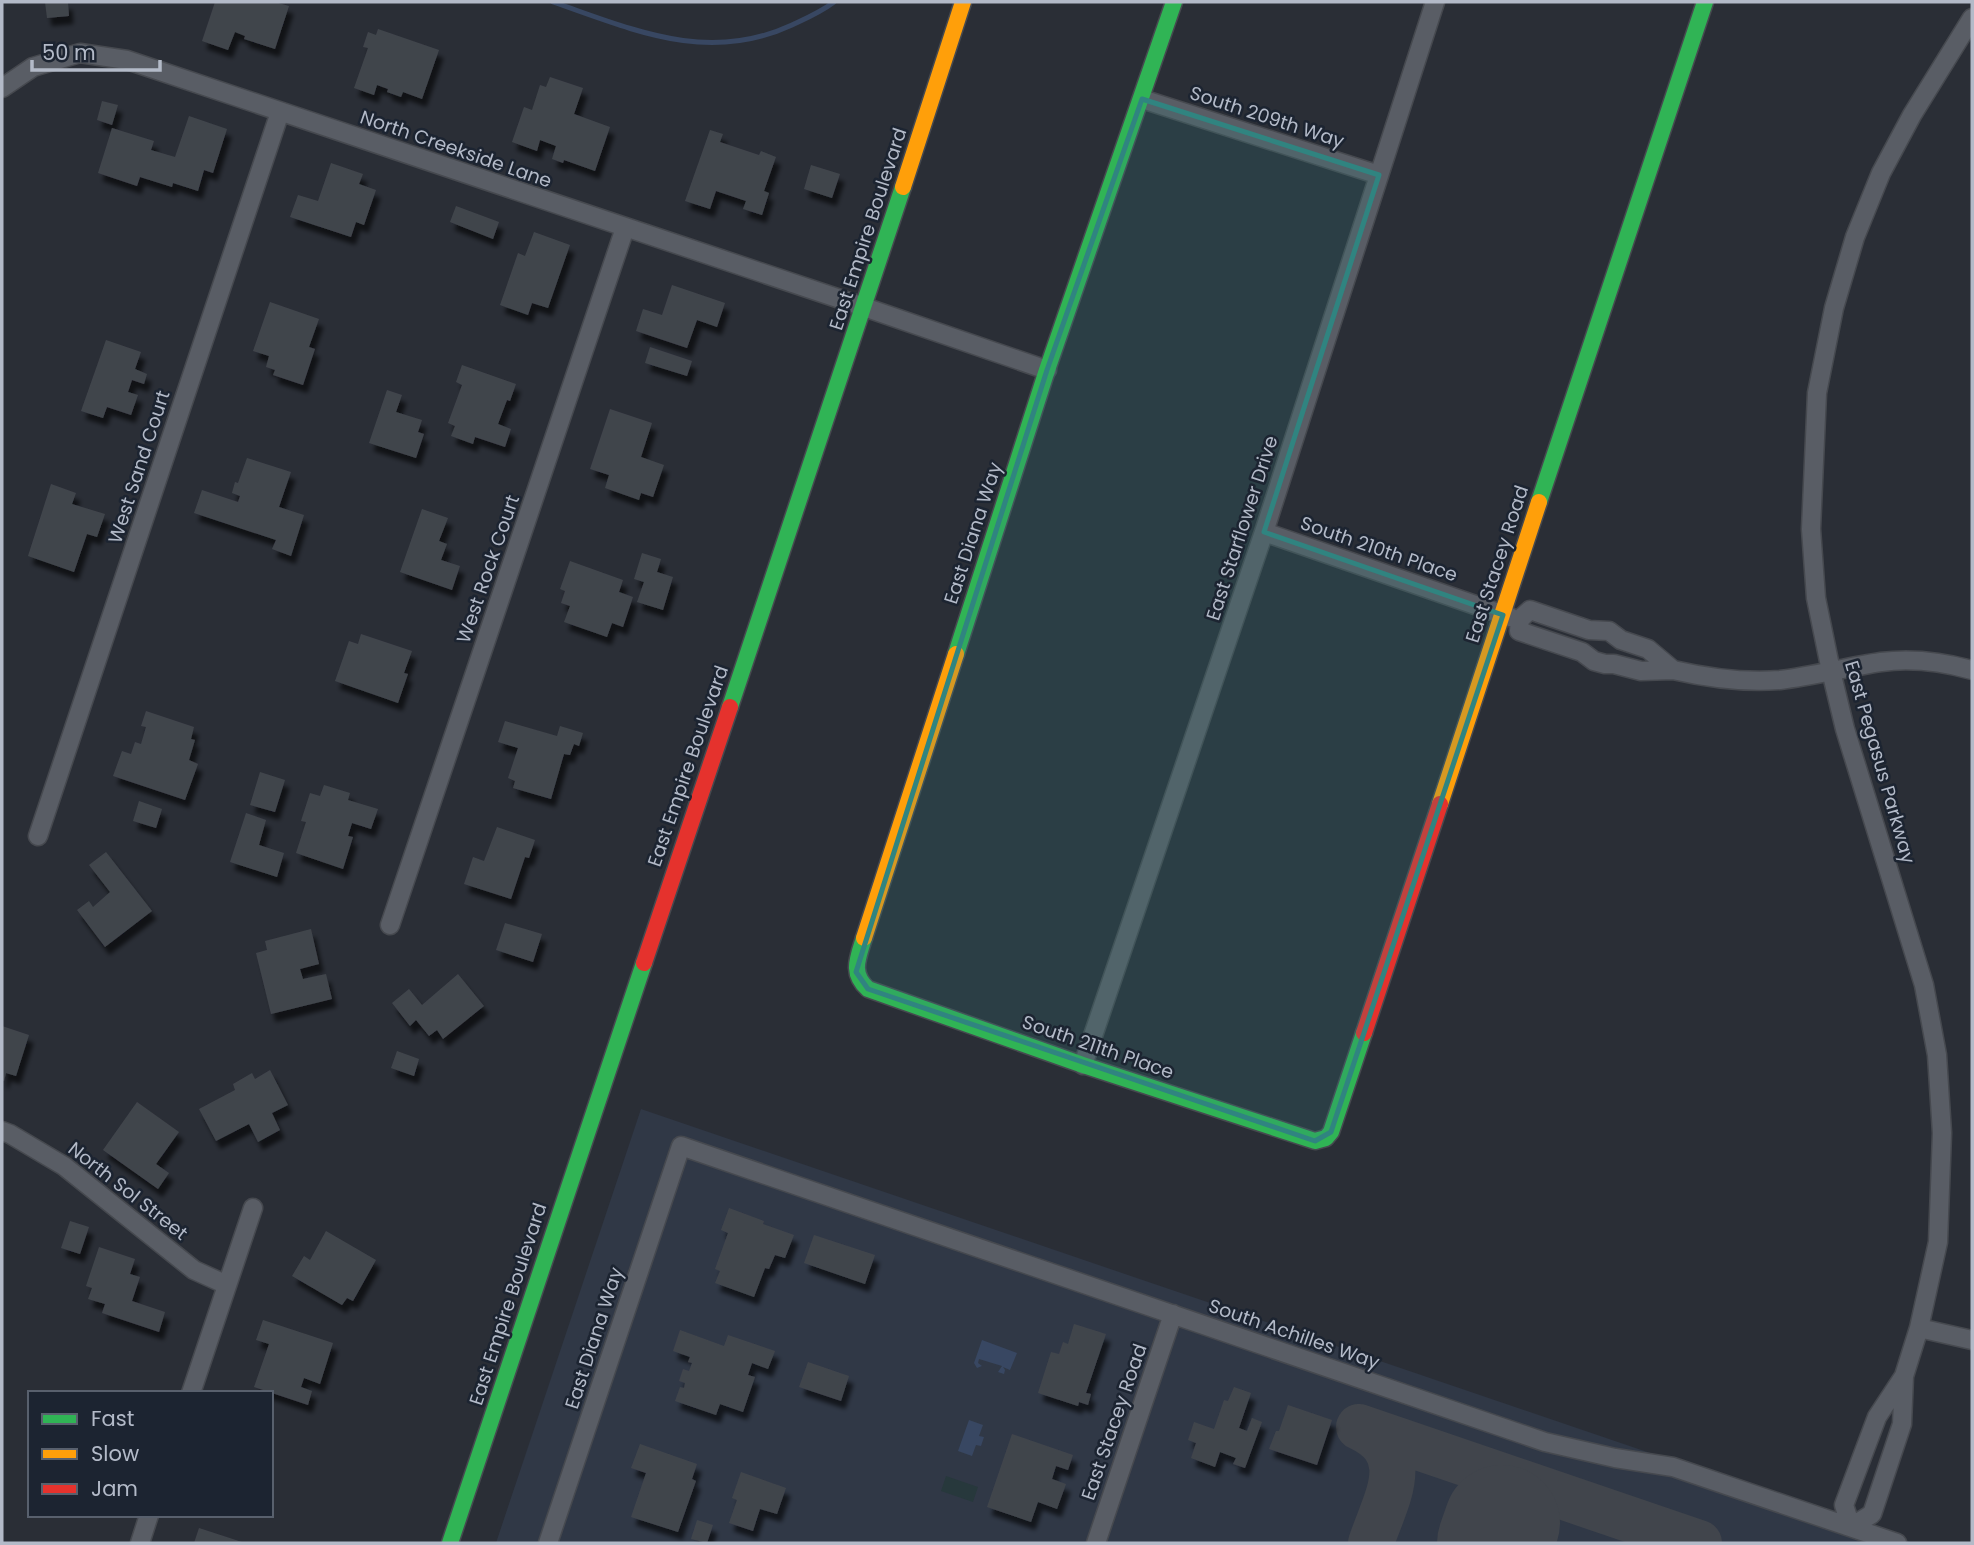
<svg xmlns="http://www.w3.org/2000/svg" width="1974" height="1545" font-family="Poppins,sans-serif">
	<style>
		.airport { fill: #303846 }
		.green { fill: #27383c }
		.water { fill: #384762 }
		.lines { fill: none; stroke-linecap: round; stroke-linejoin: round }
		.stream { stroke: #384762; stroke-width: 5 }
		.taxiway { stroke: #41454c; stroke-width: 46 }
		.runway { stroke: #41454c; stroke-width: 116 }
		.building { fill: #41454c; filter: url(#shadow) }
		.street-casing { stroke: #46494f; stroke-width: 21 }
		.fast-casing { stroke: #46494f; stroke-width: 19 }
		.slow-casing { stroke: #46494f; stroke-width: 19 }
		.jam-casing { stroke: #46494f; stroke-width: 19 }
		.street { stroke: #595d65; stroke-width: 18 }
		.fast { stroke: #30b455; stroke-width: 16 }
		.slow { stroke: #ff9f0a; stroke-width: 16 }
		.jam { stroke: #e5322d; stroke-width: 16 }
		.marked { fill: #308480; fill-opacity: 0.2; stroke: #308480; stroke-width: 5; stroke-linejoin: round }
		.labels { text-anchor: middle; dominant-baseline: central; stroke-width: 5; stroke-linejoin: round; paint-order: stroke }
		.street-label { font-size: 19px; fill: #b3bac8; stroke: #1c2431 }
	</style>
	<defs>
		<filter id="shadow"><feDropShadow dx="4.5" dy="8" stdDeviation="2" flood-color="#0009"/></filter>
	</defs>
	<rect width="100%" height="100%" fill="#2a2e36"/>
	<path class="airport" d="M641,1109L1914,1543H496Z"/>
	<path class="green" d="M946,1476L978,1487L973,1502L941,1491Z"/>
	<path class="water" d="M982,1340L1017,1353L1010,1370L1003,1367L1005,1370L1004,1374L998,1372L1002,1366L979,1359L978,1363L982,1366L977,1368L974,1363Z
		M969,1420L983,1425L979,1436L984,1437L981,1446L976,1445L972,1456L958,1451Z"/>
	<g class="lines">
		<path class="stream" d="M553,2C634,30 708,64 792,25C807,18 821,12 834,2"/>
		<path class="taxiway" d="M1359,1427L1699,1543
			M1359,1427C1416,1454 1386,1498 1371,1543
			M1470,1465C1494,1478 1508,1493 1502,1523"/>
		<path class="runway" d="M1495,1543L1502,1523"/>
	</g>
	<path class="building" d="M45,2H68L69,16L47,18Z
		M215,2H275L289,6L275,49L244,39L245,36L235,32L228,50L202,41Z
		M378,29L439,50L422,99L403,92L401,97L387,92L388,89L377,85L374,95L354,88L368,48L363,47L368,32L376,35Z
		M550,77L583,88L574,114L610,127L595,171L564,160L563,163L552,159L556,146L540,140L537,151L512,142L524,107L532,110L540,85L546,87Z
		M102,101L118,105L112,125L97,120Z
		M189,116L227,129L213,173L204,170L198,191L173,183L172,187L140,177L137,186L98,173L112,128L154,141L151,150L175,157Z
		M710,130L723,134L720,142L759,155L761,151L776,157L764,191L769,193L762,215L743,209L746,201L716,191L710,209L685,201Z
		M331,163L363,174L359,184L376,190L364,225L356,222L351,237L290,217L298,195L318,201Z
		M811,165L840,174L832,198L804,189Z
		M456,206L499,222L493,239L450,222Z
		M534,232L570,245L548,308L532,303L528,315L500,305L518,253L525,256Z
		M672,285L725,303L717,327L697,320L687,348L636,331L643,309L662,315Z
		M270,302L319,319L309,347L315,349L303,385L273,375L275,370L266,367L269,356L253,351Z
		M106,340L141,352L135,369L147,374L144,384L132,380L128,392L138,395L131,415L107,407L103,418L81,411Z
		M650,347L692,361L687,376L645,363Z
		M462,365L516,384L510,401L507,400L498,424L511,429L505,447L475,437L473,444L451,436L455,426L448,423L462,385L456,382Z
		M387,390L402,395L396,412L422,420L418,432L424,434L416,458L369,443Z
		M610,409L652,423L641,457L664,465L653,497L641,493L639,500L605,488L609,475L590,469Z
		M247,458L291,472L279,507L304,515L291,556L272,549L276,540L194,513L202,490L238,502L240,496L232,493L235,482L238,483Z
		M51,484L76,493L72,504L105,514L97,537L87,534L74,572L28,556Z
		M422,509L448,518L439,541L447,544L441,560L460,566L452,590L400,572Z
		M642,553L661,559L657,572L673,577L663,610L637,602L644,582L634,579Z
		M570,561L623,580L619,592L633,597L623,627L612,623L607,637L564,622L570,606L561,603L565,591L560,589Z
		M361,634L412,651L404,673L408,674L398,703L335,681L349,641L358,644Z
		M146,711L194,727L191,739L195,740L189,760L198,764L185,800L113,776L122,751L131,754L135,742L141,744L146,727L141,726Z
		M505,721L557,736L560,726L583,733L579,746L574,744L570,755L564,754L551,799L513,788L515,781L508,778L518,748L498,742Z
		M260,772L285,780L275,812L250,805Z
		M324,785L350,793L348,800L378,809L371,829L352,823L348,836L353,837L343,869L296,853L306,822L301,821L310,793L320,796Z
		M139,801L162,809L156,828L133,821Z
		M246,813L266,820L259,845L284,853L277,877L230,862Z
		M497,827L535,840L529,858L525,857L511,899L464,884L473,857L484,861Z
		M106,852L152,911L105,947L77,910L89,901L93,907L110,892L89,865Z
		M505,923L542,934L533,962L496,950Z
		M311,929L319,964L300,969L303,979L326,974L332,999L271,1014L256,953L267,950L265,941Z
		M458,974L484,1006L443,1039L437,1030L429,1036L416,1020L410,1026L392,1003L409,989L422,1005Z
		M2,1026L29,1035L16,1076L6,1073L4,1081L2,1080Z
		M397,1051L419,1059L414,1076L391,1068Z
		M270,1070L288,1105L272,1113L280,1130L258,1142L249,1124L216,1141L199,1109L235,1090L233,1084L252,1073L255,1079Z
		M137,1102L179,1132L156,1164L169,1173L158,1189L103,1150Z
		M729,1208L764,1221L763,1224L794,1235L785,1258L775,1255L769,1269L765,1268L754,1297L715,1283L720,1271L715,1269L728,1233L721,1230Z
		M70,1221L89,1227L80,1254L61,1248Z
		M326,1231L376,1260L353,1301L347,1298L342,1305L292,1276L304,1256L310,1260Z
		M814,1235L875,1255L865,1284L804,1263Z
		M99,1247L135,1259L130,1274L140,1277L132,1301L165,1312L159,1332L102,1313L105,1304L88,1299L92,1288L86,1286Z
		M263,1320L333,1343L320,1384L304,1378L301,1387L312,1391L308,1405L254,1387L269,1344L256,1340Z
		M1074,1324L1106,1334L1086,1393L1091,1394L1088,1405L1079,1402L1078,1406L1038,1393L1051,1352L1059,1354L1063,1342L1068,1344Z
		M680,1330L724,1346L728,1335L775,1351L768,1369L752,1363L748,1375L755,1377L743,1412L720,1404L716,1415L675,1401L680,1387L684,1388L685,1383L679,1381L683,1369L689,1371L692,1363L688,1362L690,1357L673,1351Z
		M808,1362L849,1376L841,1401L799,1387Z
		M1234,1387L1251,1393L1239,1428L1247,1431L1252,1418L1262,1422L1245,1468L1233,1464L1236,1458L1220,1452L1215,1467L1191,1458L1196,1443L1188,1440L1194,1422L1214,1429L1224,1400L1228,1401Z
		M1288,1405L1332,1420L1317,1465L1269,1449L1276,1431H1279Z
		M1012,1434L1073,1455L1068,1470L1056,1466L1052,1479L1066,1484L1057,1509L1038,1502L1031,1522L987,1507Z
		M640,1444L697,1464L692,1479L696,1481L678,1532L631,1517L646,1473L631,1468Z
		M741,1472L786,1488L777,1514L760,1509L753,1531L729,1523L737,1500L732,1498Z
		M697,1520L713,1525L707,1543L691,1539Z
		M199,1528L245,1543H194Z"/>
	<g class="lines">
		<g class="street-casing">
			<path id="street" d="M2,88L33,67L80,53L127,60L864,307L1047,370
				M1142,99L1379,175
				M1264,532L1510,617
				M1530,610L1589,630L1609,631L1621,640L1648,649L1673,670L1641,671L1614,664H1605L1594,661L1582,652L1519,631L1520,619Z
				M1673,670C1708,678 1743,683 1780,680C1814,676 1847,667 1881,662C1911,658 1943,662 1972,670
				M38,836L280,112
				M390,925L625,228
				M1083,1065L1264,532L1435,2
				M2,1131L10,1134L64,1166L194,1270L227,1285
				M1919,1328L1972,1340
				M1904,1376L1877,1417L1844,1505L1851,1527L1872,1514L1902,1424L1904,1376L1919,1328L1938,1242L1942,1133L1937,1055L1924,985L1845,729L1831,671L1816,598L1811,529L1817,393L1834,308L1855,237L1881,173L1912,115L1972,18
				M191,1393L253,1208
				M140,1543L149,1515
				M548,1543L681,1146L1545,1442L1615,1458L1673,1467L1897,1543
				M1096,1543L1173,1314"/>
		</g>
		<g class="fast-casing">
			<path id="fast" d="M1539,502L1705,2
				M956,654L1047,370L1174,2
				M730,707L903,187
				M864,938C858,958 850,973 868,989L1083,1065L1315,1141L1326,1138L1331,1132L1364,1033
				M450,1543L644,963"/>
		</g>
		<g class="slow-casing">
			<path id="slow" d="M903,187L963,2
				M1440,804L1539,502
				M864,938L956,654"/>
		</g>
		<g class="jam-casing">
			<path id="jam" d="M644,963L730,707
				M1364,1033L1440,804"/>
		</g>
		<use href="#street" class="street"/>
		<use href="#fast" class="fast"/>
		<use href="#slow" class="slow"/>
		<use href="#jam" class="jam"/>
	</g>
	<path class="marked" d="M1142,99L1379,175L1264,532L1503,615L1331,1132L1315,1141L868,989L856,972L1047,370Z"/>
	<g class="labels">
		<g class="street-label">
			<text transform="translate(1267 117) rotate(18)">South 209th Way</text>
			<text transform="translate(456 149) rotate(19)">North Creekside Lane</text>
			<text transform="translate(868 229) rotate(-72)">East Empire Boulevard</text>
			<text transform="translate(139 467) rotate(-72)">West Sand Court</text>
			<text transform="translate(1242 528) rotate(-72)">East Starflower Drive</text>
			<text transform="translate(973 533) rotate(-72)">East Diana Way</text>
			<text transform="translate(1379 549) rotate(19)">South 210th Place</text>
			<text transform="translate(1497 564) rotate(-72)">East Stacey Road</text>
			<text transform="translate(488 569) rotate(-71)">West Rock Court</text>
			<text transform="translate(1880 762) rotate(74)">East Pegasus Parkway</text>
			<text transform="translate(688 766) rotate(-71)">East Empire Boulevard</text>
			<text transform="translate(1098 1047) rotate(19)">South 211th Place</text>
			<text transform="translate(128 1191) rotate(38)">North Sol Street</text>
			<text transform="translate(508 1304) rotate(-72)">East Empire Boulevard</text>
			<text transform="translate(1294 1334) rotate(19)">South Achilles Way</text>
			<text transform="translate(594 1338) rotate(-72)">East Diana Way</text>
			<text transform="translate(1114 1422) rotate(-71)">East Stacey Road</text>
		</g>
	</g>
	<rect width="1974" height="1545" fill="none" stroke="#b3bac8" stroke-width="7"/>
	<rect x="28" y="1391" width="245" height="126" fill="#1c2431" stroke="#58606d" stroke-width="2"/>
	<rect x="42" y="1414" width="35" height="10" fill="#30b455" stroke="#58606d" stroke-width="2"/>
	<text x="91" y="1426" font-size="21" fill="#b3bac8">Fast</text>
	<rect x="42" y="1449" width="35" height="10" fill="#ff9f0a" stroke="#58606d" stroke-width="2"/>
	<text x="91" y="1461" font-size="21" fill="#b3bac8">Slow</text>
	<rect x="42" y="1484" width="35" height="10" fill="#e5322d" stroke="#58606d" stroke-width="2"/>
	<text x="91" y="1496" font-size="21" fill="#b3bac8">Jam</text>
	<path d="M32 60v10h128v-10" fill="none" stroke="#b3bac8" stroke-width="3.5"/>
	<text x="42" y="60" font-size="21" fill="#b3bac8" stroke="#1c2431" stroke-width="5" paint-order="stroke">50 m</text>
</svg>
